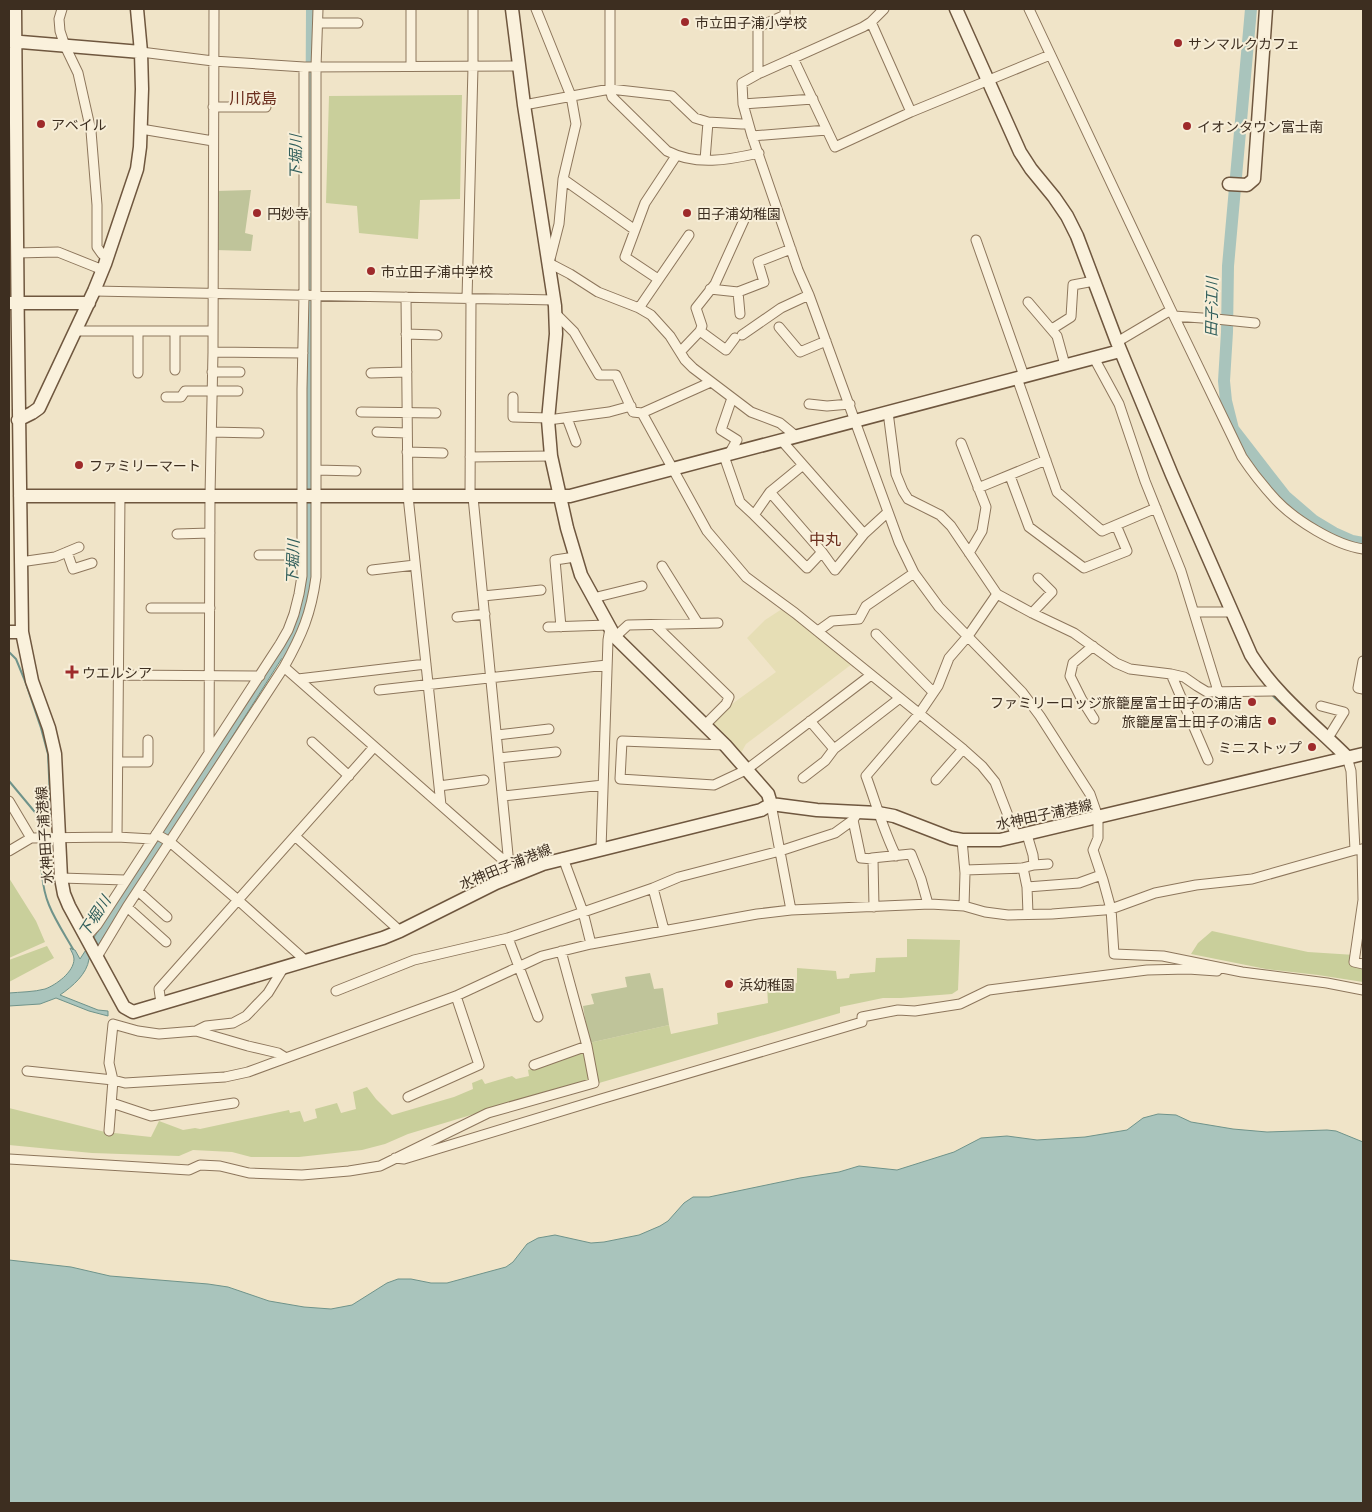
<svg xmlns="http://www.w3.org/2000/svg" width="1372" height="1512" font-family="'Noto Serif','Noto Sans JP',serif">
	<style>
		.farmland { fill: #e6deb5 }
		.green { fill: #c9cf9b }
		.cemetery { fill: #bfc49a }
		.water { fill: #a9c4bc; stroke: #6f938a }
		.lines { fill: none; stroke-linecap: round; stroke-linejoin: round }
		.stream { stroke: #6f938a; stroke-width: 2 }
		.river { stroke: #a9c4bc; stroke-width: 12 }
		.street-casing { stroke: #8d765c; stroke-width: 11 }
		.secondary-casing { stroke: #6f573f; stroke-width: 15 }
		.street { stroke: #faf1dc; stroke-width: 9 }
		.secondary { stroke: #faf1dc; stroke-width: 12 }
		.poi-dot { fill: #9e2a2b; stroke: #f7eed8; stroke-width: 2 }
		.labels { text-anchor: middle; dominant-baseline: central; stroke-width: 4; stroke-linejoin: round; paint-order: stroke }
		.poi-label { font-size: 14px; fill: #3d2e20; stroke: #f7eed8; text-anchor: start }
		.street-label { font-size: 14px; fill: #3d2e20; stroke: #f7eed8 }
		.water-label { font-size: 15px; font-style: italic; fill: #2f5d5a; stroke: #f7eed8 }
		.quarter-label { font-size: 16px; fill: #6b2e1e; stroke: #f7eed8 }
	</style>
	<rect width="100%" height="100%" fill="#f0e4c8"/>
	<path class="farmland" d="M782,609L852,664L746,744L741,753L712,724L721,712L776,672L747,638L765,620Z"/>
	<path class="green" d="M462,95L460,199L420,200L418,239L359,233L357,206L326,203L329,96Z
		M9,878L36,921L45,942L9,958Z
		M1212,931L1308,952L1355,955L1363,961V982L1318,975L1266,969L1191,954L1198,943Z
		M907,939L960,940L958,990L952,994L901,998H883L840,1007V1013L599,1083L597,1077L408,1134L385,1144L362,1150L299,1157H251L232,1152L193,1150L179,1156L92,1153L9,1145V1108L105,1132L151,1137L159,1121L183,1130L195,1128L200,1129L289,1110L290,1113L300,1111L304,1122L317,1118L315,1109L337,1103L341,1113L356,1109L353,1092L367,1087L376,1099L392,1115L454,1097L473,1089L472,1083L482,1079L485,1084L512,1076L516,1079L529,1076L528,1070L590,1048L589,1043L669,1025L671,1034L718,1024L717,1013L768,1003L767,986L797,983V968L836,971L837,979L849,978L850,974L875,972L876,958L907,957Z
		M47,946L54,958L9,982V960Z"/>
	<path class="cemetery" d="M251,190L245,233L253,235L251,251L215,250L216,191Z
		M650,973L654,989L663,988L669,1025L589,1043L583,1006L594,1004L591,994L627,987L625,977Z"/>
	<path class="water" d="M289,637L294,639L163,846L89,959C87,974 73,986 60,995L98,1010L108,1011V1016L89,1011L56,998L40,1004L9,1006V993C20,992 34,992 45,989C56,985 74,972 74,959C74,955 71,951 70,948L75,950L80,959Z
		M1158,1114L1176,1115L1191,1122L1233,1129L1267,1132L1327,1130L1336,1131L1363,1142V1503H9V1260L71,1267L110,1276L208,1284L228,1287L269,1301L304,1307L331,1309L352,1305L387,1283L398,1279H411L431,1283H447L506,1267L513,1262L527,1244L538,1238L555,1235L591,1243L604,1242L639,1235L660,1226L668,1221L684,1203L693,1197H709L800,1178L839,1172L859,1166L897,1170L954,1152L981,1138L1007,1136L1037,1140L1085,1137L1127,1130L1143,1118Z"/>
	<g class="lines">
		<path class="stream" d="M9,652L16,659L25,681L41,728L48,754L51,819L41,829
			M1272,695L1283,705
			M9,781L39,817L41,822L40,832
			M41,844C41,863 41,886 49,905C55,920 65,935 73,949"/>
		<path class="river" d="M1251,9L1228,266L1227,332L1224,381L1226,401L1233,429L1285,496L1314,521L1334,533L1352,541L1363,543
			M284,653L300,624L306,602L309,582L312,9"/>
		<g class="street-casing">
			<path id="street" d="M62,9L59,19L60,31L65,46L78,73L91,131L97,205V247L102,254L107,258
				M536,9L571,96L576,124L563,179L559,224L549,263L570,274L598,292L639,308L651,315L670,336L685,360L693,368L751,412L780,423L797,437
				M610,9V89L612,97L667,151C696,166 728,160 759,153
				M884,9L871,22L863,27L758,74L742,83L743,104L752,136L798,270L809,295L899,542L914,573L939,607L1022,692L1040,716L1090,794L1098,817V838L1093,850L1103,880L1111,909L1114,954L1163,956L1242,972L1327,983L1363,990
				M1029,9L1171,310L1242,457C1252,472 1263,486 1276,500C1295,520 1335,545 1363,549
				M871,22L911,112
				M318,23H358
				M141,52L213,61L304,67L520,66
				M793,58L835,147L911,112L1050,55
				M411,66V9
				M758,74V27L785,15V9
				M743,104L813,99
				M524,105L610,89L672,96L695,118L708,122L742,124L748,123
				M213,107H266
				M141,129L213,141
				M752,136L827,130
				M705,160L708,122
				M563,179L635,230
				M976,240L1024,376
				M17,253L58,252L103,270
				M658,279L625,257L645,203L676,156
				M710,289L738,292L764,282L758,262L791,249
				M94,291L554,300
				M738,292L740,314
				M406,297L408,496L441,805
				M467,299L473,67V9
				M1028,302L1057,336L1065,365
				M639,308L689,235
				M555,313L574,332L599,375H616L633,412L642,413L711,382
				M1174,316L1216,319L1255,323
				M779,327L800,352L826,341
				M1052,329L1071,317L1073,285L1094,281
				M76,331H213
				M138,331V373
				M175,331V370
				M700,331L726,350L735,338
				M406,334L437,335
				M742,335L781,308L809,295
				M1117,342L1171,310
				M213,352L303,353
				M680,352L700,331L702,326L696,308L715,284L744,220
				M1094,358L1119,404L1145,481L1181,571L1218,691
				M212,372H240
				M371,373L407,372
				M1017,378L1057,492L1102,531L1156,508
				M166,397H181L185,391H238
				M513,397V417L549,418
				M809,404L827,406L850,404
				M361,412L436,413
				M888,412L896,474L903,491L908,499L940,515L951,526L997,594L1032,613L1074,633L1116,663L1130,669L1171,674L1184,677L1197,686L1207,692L1278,691
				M642,413L707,531L746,577L795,613L963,749L982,766L995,782L1016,836
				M567,418L576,442
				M548,420L609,412L631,406
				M212,432L259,433
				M377,432L407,433
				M782,441L864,534
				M961,443L986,507L982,531L969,553
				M407,452L443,453
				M729,454L737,440L721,430L732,398
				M724,456L740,502L754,515
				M470,457L551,456
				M803,465L770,492L754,515L807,568L822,552L835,570L864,534L888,512
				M317,470L356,471
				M1010,476L1029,527L1084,568L1127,551L1116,525
				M978,488L1046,460
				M770,492L822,552
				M470,497L471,299
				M473,497L509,865
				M177,534L210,533
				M67,552L73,569L92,563
				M259,555H302
				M20,562L55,557L79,547
				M662,566L697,622
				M372,570L415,565
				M483,596L541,590
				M593,598L642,586
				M151,608H210
				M1194,612H1232
				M1032,613L1052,592L1038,578
				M457,617L485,614
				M655,625L729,697L726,704L705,725
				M548,627L608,625
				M561,627L555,560L575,557
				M818,631L832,621L859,619L866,606L914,573
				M876,634L933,692
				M615,637L628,625L718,623
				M1093,646L1073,663L1070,676L1082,700L1094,719
				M1363,661L1358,688L1363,689
				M284,667L509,865L510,867
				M1171,674L1208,760
				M118,675L260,676
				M298,679L426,664
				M379,690L607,665
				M1321,706L1344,712L1328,738
				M810,721L834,749
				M497,735L549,729
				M312,742L349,776
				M725,745L622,741L620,779L714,785L746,770L871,675
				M209,753L210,495L213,352L214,9
				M1347,757L1351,771L1355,850
				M499,758L556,752
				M118,762H148V740
				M803,778L825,761L834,749L900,698
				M936,780L963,749
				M439,786L484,780
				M503,796L603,785
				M9,801L31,838L117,837L152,839
				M771,804L791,910
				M853,820L861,858L873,859L874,907
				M156,834L170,842L239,901L306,961
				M117,837L120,495
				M296,837L400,931
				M962,840L965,873L964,906L985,912L1008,915L1052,914L1104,910L1111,909L1155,893L1196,885L1252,879L1355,850L1363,849
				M601,849L608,640L610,628
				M1362,849L1363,900L1354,962L1363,964
				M9,851L31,838
				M896,856C883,830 876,803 866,776L919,714L938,686L949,658L968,636L997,594
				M563,858L583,912L591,944
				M872,858L911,854L921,879L928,904
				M1034,865L1048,864
				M1023,868L1027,887L1028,914
				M965,870L1022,868L1034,865L1033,855L1028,838
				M61,878L125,880
				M1027,887L1079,883L1101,875
				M653,888L664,930
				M138,891L167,917
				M127,907L166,942
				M86,937L97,925L280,644L288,630L294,614L299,594L302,576V389L304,295V67
				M508,938L538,1017
				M97,957L127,907L284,667C302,635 311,614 316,577V67L318,9
				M336,991L414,960L508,938L653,888L679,877L780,851L835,833L853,820L858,812
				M161,1003L159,989L374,747
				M196,1031L248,1046L278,1053L286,1058
				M534,1065L587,1046
				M27,1071L113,1080L125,1083L225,1077L248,1072L286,1058L456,996L542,956L591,944L757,914L791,910L930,904L964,906
				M408,1097L479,1065L456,996
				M112,1103L151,1116L234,1103
				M109,1131L113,1080L109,1063L113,1024L138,1031L159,1034L196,1031L206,1026L233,1023L246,1016L268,993L284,967
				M395,1158L404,1159L601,1099L862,1022V1017L898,1010L915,1011L960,1004L989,990L1147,970L1188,969L1217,971
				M9,1159L189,1170L200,1165L220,1166L249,1173L302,1175L349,1171L380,1166L488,1113L594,1083L587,1046L561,951"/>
		</g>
		<g class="secondary-casing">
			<path id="secondary" d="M15,9C17,217 18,424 22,632
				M512,9L524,105L555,306L556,334L548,420L551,456L567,528L581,575L615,637L725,745L768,794L771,804
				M956,9L1020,152L1031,169L1054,197L1067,216L1077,236L1117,342L1172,475L1251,655C1276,695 1314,724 1347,757
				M9,41L141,52
				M1229,184L1247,185L1254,179L1266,9
				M9,303H89
				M18,420L32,413L39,408L94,291L105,264L137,169L140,147L142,89L141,52L137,9
				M20,496H570L1120,351
				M9,632H22L32,681L49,728L55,754L61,878L64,894L69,906L124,1007L133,1012L383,938L400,931L496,883L543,864L761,810L771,804L817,810L878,813L894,816L951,838L962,840H1000L1363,754"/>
		</g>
		<use href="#street" class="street"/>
		<use href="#secondary" class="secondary"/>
	</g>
	<g class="poi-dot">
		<circle cx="685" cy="22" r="5"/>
		<circle cx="1178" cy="43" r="5"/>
		<circle cx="41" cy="124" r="5"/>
		<circle cx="1187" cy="126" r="5"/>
		<circle cx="257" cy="213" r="5"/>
		<circle cx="687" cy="213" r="5"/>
		<circle cx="371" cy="271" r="5"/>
		<circle cx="79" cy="465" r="5"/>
		<path d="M69.5 664.5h5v5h5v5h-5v5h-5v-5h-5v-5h5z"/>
		<circle cx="1252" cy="702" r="5"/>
		<circle cx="1272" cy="721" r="5"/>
		<circle cx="1312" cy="747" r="5"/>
		<circle cx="729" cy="984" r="5"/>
	</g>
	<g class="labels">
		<g class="poi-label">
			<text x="695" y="22">市立田子浦小学校</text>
			<text x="1188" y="43">サンマルクカフェ</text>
			<text x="51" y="124">アベイル</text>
			<text x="1197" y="126">イオンタウン富士南</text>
			<text x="267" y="213">円妙寺</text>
			<text x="697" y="213">田子浦幼稚園</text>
			<text x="381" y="271">市立田子浦中学校</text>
			<text x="89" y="465">ファミリーマート</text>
			<text x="82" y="672">ウエルシア</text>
			<text x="1242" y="702" text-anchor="end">ファミリーロッジ旅籠屋富士田子の浦店</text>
			<text x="1262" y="721" text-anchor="end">旅籠屋富士田子の浦店</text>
			<text x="1302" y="747" text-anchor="end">ミニストップ</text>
			<text x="739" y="984">浜幼稚園</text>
		</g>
		<g class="street-label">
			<text transform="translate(1044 814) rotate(-12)">水神田子浦港線</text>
			<text transform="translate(44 835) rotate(-94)">水神田子浦港線</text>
			<text transform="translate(505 866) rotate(-22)">水神田子浦港線</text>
		</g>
		<g class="water-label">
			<text transform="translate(295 157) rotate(-90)">下堀川</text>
			<text transform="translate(1211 307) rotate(-89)">田子江川</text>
			<text transform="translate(292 562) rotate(-88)">下堀川</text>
			<text transform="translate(94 916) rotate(-57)">下堀川</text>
		</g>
		<g class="quarter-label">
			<text x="253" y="98">川成島</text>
			<text x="825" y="539">中丸</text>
		</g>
	</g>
	<rect width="1372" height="1512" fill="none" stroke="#3d2e20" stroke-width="20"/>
</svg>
